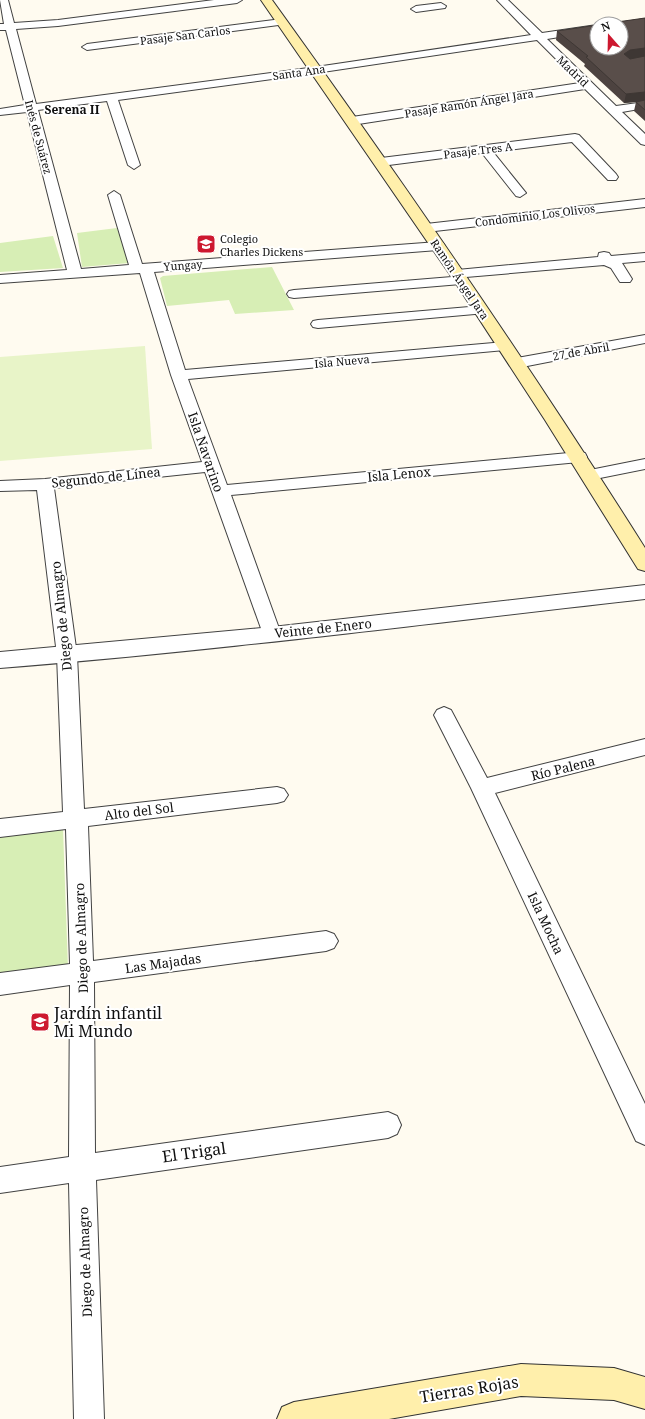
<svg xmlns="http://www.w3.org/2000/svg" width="645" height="1419" font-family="'Noto Serif',serif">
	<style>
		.green { fill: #d7eeb5 }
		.pitch { fill: #e8f4c8 }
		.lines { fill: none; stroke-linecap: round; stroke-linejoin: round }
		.minor-casing { stroke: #424242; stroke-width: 2 }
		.tertiary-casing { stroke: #424242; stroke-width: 2 }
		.secondary-casing { stroke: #313131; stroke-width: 2 }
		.minor { fill: #fff; fill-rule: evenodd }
		.tertiary { fill: #fff; fill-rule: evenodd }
		.secondary { fill: #ffefab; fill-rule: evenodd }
		.wall { fill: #4d4340 }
		.shaded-wall { fill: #3e3734 }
		.building { fill: #594e4a; stroke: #3e3734 }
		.labels { text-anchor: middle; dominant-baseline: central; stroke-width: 4; stroke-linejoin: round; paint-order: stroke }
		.far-street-label { font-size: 11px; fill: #0f0f0f; stroke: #fff }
		.far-poi-label { font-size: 11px; fill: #0f0f0f; stroke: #fff; text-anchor: start }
		.far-neighbourhood-label { font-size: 12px; font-weight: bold; fill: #0f0f0f; stroke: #fff }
		.street-label { font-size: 13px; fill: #0f0f0f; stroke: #fff }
		.near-poi-label { font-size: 16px; fill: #0f0f0f; stroke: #fff; text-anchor: start }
		.near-street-label { font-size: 16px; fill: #0f0f0f; stroke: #fff }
	</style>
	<rect width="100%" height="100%" fill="#fffbf0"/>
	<path class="green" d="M117,228L129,263L82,267L77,233Z
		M53,236L63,268L0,272V243Z
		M272,267L294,310L235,314L229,300L167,306L160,278L163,276Z
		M63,829L68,968L0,976V837Z"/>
	<path class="pitch" d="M145,346L152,449L0,461V357Z"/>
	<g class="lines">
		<g class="minor-casing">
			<path id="minor" d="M0,0H8L14,23L58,20L214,0H242L237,3L58,26L16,29L36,104L316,67L531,35L497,0H508L542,33L597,25V31L547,39L616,106L645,102V108L622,112L645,134V145L641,144L585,89L352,125L346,121L352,117L580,83L537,40L316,73L118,100L140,165L134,169L128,165L107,101L38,110L81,269L129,265L108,195L114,191L120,195L142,264L438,242L443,243L445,246L443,249L438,250L154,272L185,370L505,342L510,343L512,346L510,349L505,350L188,379L227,485L579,452L585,453L587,457L585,461L579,462L231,495L281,634L279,639L272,641L265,639L263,634L205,472L54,488L77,655L84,809L277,787L284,789L288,795L284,801L277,803L88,826L93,961L326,931L334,934L338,941L334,948L326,951L94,982L95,1153L388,1112L397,1116L401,1125L397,1134L388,1138L96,1180L104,1419H74L69,1183L0,1193V1167L69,1157L70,985L0,995V973L70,964L66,829L0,837V819L63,812L57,655L37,490L0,491V481L45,479L202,462L171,375L140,273L0,283V275L67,270L27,112L0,115V109L25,105L6,30H0V24H4Z
				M441,3L446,6L445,8L416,12L411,9L416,6Z
				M282,19L287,22L286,24L87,50L82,47L87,44Z
				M575,134L579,135L616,174L618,177L616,180H608L572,142L493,152L526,193L520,197L516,196L482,153L381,166L375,162L381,158Z
				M645,199V207L426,232L421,231L419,228L421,225L426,224Z
				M604,252L609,253L611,256L645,253V261L622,263L632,279L630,282H620L611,268L604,265L466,277L468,280L466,283L461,284L294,298L289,297L287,294L289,291L294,290L452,277L450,274L452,271L457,270L598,257L599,253Z
				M481,306L486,307L488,310L486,313L318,328L313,327L311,324L313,321L318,320Z
				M645,335V343L517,368L512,366L509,363L512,360L517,358Z
				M645,459V469L590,480L584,479L582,475L584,471L590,470Z
				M444,707L451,710L487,778L645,739V755L495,793L645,1104V1145L636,1141L471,788L434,715L437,710Z"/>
		</g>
		<g class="tertiary-casing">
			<path id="tertiary" d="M645,585V599C430,623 216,651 0,668V652L272,627Z"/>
		</g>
		<g class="secondary-casing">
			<path id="secondary" d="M261,0H272C401,179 527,361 645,548V571L638,569L545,420L453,279Z
				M521,1364L614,1368L645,1377V1409L614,1400L521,1396L389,1419H277L282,1407L294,1402Z"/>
		</g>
		<use href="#minor" class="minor"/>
		<use href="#tertiary" class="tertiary"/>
		<use href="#secondary" class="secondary"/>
	</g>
	<path class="wall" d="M645,18V121L634,111L636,102L624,103L584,66L585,64L556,40L557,31Z"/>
	<path class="shaded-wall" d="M645,48V58L629,60L624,54L630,50Z
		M645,92V101L624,103L626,94Z"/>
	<path class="building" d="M645,18V48L630,50L624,54L630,59L645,56V92L626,94L586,57L588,56L557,31L597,25V48H621V24H603Z
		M645,100V110L636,102Z"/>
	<defs>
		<g id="school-square" transform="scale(1)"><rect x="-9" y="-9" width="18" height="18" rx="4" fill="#cd182f" stroke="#fff"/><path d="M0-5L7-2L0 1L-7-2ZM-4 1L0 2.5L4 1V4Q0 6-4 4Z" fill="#fff"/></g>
	</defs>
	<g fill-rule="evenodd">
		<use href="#school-square" x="206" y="244"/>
		<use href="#school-square" x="40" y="1022"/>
	</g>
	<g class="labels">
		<g class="far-street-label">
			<text transform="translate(185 35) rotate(-7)">Pasaje San Carlos</text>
			<text transform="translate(573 71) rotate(44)">Madrid</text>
			<text transform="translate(299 72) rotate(-8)">Santa Ana</text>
			<text transform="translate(469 103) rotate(-9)">Pasaje Ramón Ángel Jara</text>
			<text transform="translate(39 137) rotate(75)">Inés de Suárez</text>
			<text transform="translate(478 150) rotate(-7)">Pasaje Tres A</text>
			<text transform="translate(535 215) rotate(-7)">Condominio Los Olivos</text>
			<text transform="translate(183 265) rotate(-4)">Yungay</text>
			<text transform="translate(460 279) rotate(56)">Ramón Ángel Jara</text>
			<text transform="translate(581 351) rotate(-10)">27 de Abril</text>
			<text transform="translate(342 361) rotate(-5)">Isla Nueva</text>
		</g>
		<g class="far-poi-label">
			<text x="220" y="238">Colegio<tspan x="220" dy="13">Charles Dickens</tspan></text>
		</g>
		<g class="far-neighbourhood-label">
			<text x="72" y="109">Serena II</text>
		</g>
		<g class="street-label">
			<text transform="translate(206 452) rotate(71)">Isla Navarino</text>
			<text transform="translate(399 474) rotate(-5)">Isla Lenox</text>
			<text transform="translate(106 477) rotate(-6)">Segundo de Línea</text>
			<text transform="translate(61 616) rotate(-96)">Diego de Almagro</text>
			<text transform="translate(323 628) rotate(-6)">Veinte de Enero</text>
			<text transform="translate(563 768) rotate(-14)">Río Palena</text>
			<text transform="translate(139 811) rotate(-7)">Alto del Sol</text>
			<text transform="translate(546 923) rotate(65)">Isla Mocha</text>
			<text transform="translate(81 938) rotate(-92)">Diego de Almagro</text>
			<text transform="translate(163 963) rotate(-8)">Las Majadas</text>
			<text transform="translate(85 1262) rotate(-92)">Diego de Almagro</text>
		</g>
		<g class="near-poi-label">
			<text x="54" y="1013">Jardín infantil<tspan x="54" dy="18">Mi Mundo</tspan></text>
		</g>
		<g class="near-street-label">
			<text transform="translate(194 1152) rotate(-8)">El Trigal</text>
			<text transform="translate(469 1389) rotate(-9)">Tierras Rojas</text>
		</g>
	</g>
	<g transform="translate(609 36) rotate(340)"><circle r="19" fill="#ffffff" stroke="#9f9f9f"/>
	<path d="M0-3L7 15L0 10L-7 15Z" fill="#cd182f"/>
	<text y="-6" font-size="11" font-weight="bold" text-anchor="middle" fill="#0f0f0f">N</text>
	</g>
</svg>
